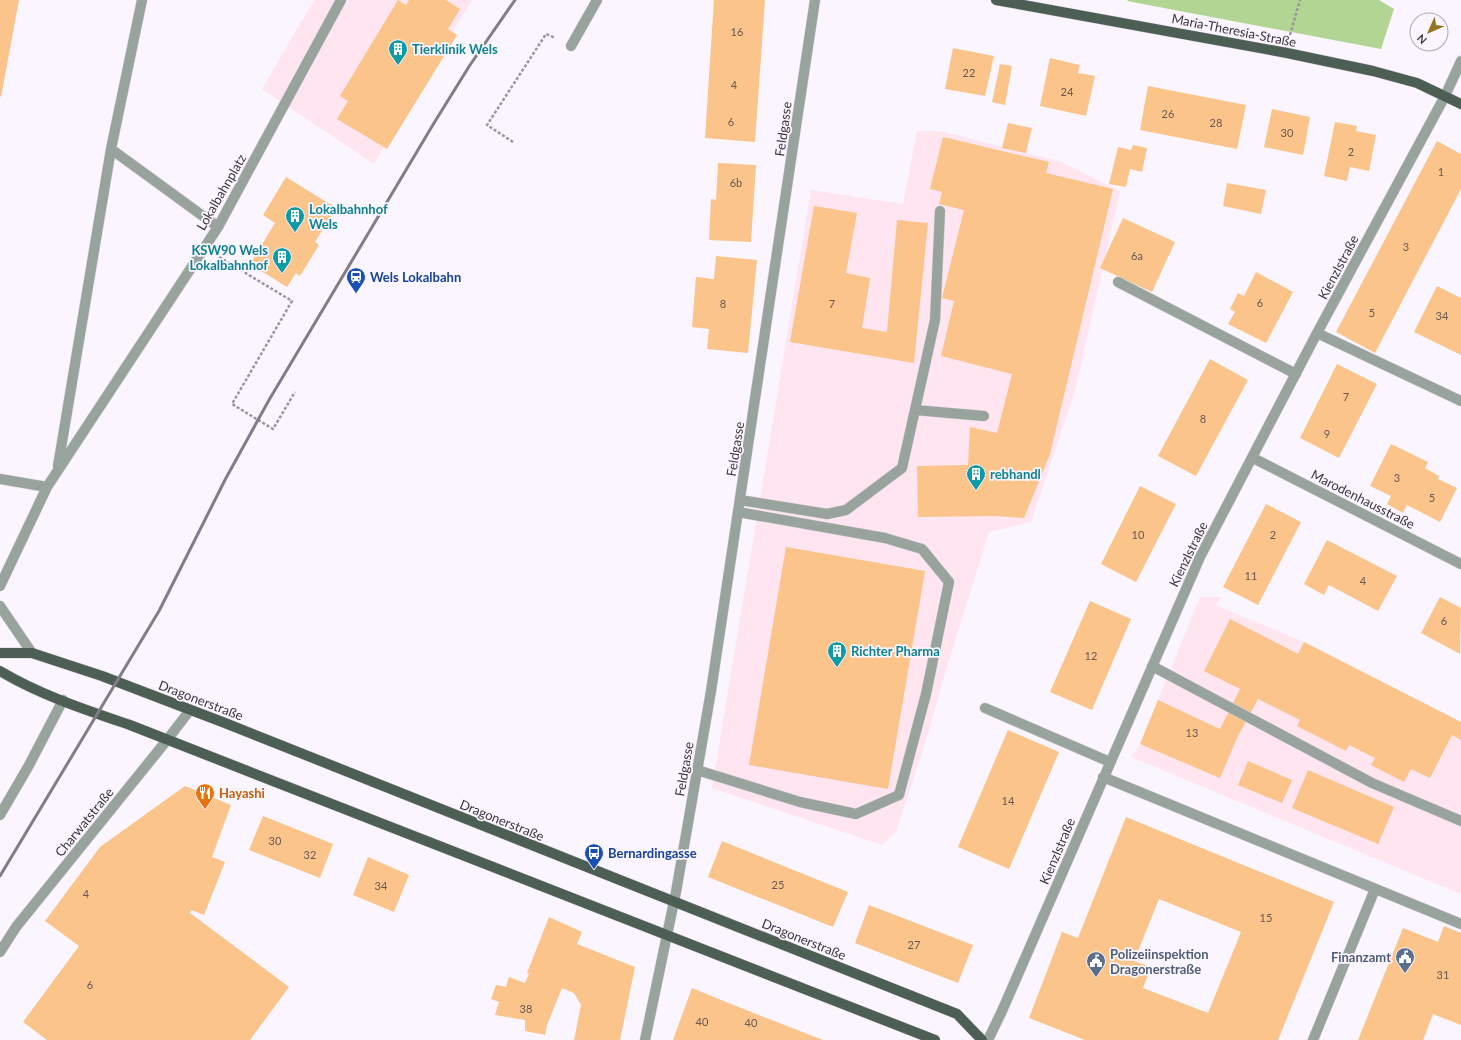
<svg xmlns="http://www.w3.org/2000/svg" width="1461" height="1040" font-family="Lato,sans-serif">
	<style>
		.commercial { fill: #fee5f0 }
		.forest { fill: #b2d594 }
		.building { fill: #fac48b; fill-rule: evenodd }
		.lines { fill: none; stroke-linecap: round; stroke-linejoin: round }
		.minor-casing { stroke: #d7d2db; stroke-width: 11 }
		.major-casing { stroke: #d7d2db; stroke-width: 11 }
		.path { stroke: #9a959e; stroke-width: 2.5; stroke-dasharray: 3 2; stroke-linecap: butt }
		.minor { stroke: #99a39d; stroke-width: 10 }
		.major { stroke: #4d5f55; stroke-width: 10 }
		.rail { stroke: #817c85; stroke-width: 3 }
		.labels { text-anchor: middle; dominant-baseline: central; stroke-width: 3.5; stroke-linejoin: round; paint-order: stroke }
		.number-label { font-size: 11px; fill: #695850 }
		.street-label { font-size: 13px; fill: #39343d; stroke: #faf5fe }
		.culture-label { font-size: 13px; font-weight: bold; fill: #0d838f; stroke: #faf5fe; text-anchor: start }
		.transit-label { font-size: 13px; font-weight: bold; fill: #164399; stroke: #faf5fe; text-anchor: start }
		.food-label { font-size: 13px; font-weight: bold; fill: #c56008; stroke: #faf5fe; text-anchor: start }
		.service-label { font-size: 13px; font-weight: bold; fill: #4e5e75; stroke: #faf5fe; text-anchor: start }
	</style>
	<rect width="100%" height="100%" fill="#faf5fe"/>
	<path class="commercial" d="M314,0H472L374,164L262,89Z
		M917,131H940L1059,161L1120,191L1075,391L1031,522L989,532L945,673L928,734L896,832L882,845L712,788L811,190L903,204Z
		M1200,597H1222L1215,605L1304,642L1461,722V894L1131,757L1140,744Z"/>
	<path class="forest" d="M1128,0H1379L1394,9L1381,49L1127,1Z"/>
	<path class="building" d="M0,0H19L1,97L0,96Z
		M398,0L406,5L409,0H446L460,9L448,29L457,35L387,149L337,119L348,101L340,96Z
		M714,0H765L755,142L705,138Z
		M953,48L994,56L985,96L945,89Z
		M1050,58L1080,65L1078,73L1095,76L1086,116L1040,106Z
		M1000,64L1012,66L1005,105L992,102Z
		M1148,86L1246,105L1237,149L1140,130Z
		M1272,109L1310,117L1303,155L1264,147Z
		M1335,122L1357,126L1356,131L1376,135L1369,171L1350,167L1347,181L1324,176Z
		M1008,123L1032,128L1026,153L1002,148Z
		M943,137L1049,162L1046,173L1113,189L1050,454L1024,518L995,516L918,517L917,466L968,465L970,427L997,433L1012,374L941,356L954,301L942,298L964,210L939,204L942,192L930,189Z
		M1437,141L1461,154V189L1375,353L1336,332Z
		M1133,145L1147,148L1142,172L1130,169L1126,187L1109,184L1118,147L1131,150Z
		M718,163L756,165L751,242L709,240L711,199L716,200Z
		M286,177L336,208L315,242L319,245L300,276L296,273L287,287L250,264L275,223L263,215Z
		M1227,183L1266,190L1261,214L1223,206Z
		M814,206L857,213L846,273L870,278L862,328L887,332L897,220L928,223L914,363L790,342Z
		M1123,218L1175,242L1152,292L1100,268Z
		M716,256L757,260L748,353L707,349L709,329L692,327L696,277L714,279Z
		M1256,272L1293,292L1266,343L1228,324L1235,312L1230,309L1238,293L1244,296Z
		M1437,286L1461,298V355L1414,332Z
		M1210,359L1248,380L1196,476L1158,456Z
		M1337,364L1377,384L1339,458L1300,438Z
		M1391,444L1428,462L1425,468L1439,476L1438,479L1457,488L1440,522L1407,505L1403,513L1387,504L1391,496L1370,486Z
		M1140,486L1176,504L1136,582L1101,564Z
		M1266,504L1301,522L1258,605L1223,587Z
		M1327,540L1397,576L1378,611L1329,585L1324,595L1304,584Z
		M786,547L925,571L888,789L749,765Z
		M1440,597L1461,608L1460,654L1421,633Z
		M1090,601L1131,619L1092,710L1050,692Z
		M1230,619L1298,654L1304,642L1461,722V740L1452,735L1430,778L1411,769L1404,782L1371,765L1375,758L1349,745L1346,751L1297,726L1300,720L1258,699L1238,736L1220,778L1140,744L1158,700L1220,729L1240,689L1204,671Z
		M1008,730L1059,752L1009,869L958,847Z
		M1248,761L1292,780L1282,803L1238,785Z
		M1308,770L1394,807L1378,844L1292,808Z
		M185,786L231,805L212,857L225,862L204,915L191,910L190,913L289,987L250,1040H47L23,1022L79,946L45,921L100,847Z
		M263,816L333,844L320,878L249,850Z
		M1126,817L1334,902L1278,1040H1085L1029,1018L1062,932L1078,938ZM1159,899L1241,932L1208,1013L1143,988L1151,967L1134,961Z
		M722,841L848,892L833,927L708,877Z
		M368,857L409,875L394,912L353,895Z
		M869,905L973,945L958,983L855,943Z
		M549,917L582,932L577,944L635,967L620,1040H574L581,1005L574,993L562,988L547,1025L545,1035L525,1031V1020L495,1015L499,1002L491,999L496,985L506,987L509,977L525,983L529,974L527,973Z
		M1444,926L1461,933V1025L1433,1014L1423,1040H1358L1403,928L1438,942Z
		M692,988L731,1004L823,1040H673Z"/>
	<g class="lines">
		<g class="minor-casing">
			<path id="minor" d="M571,46L597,0
				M111,149L218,227
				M1118,282L1296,374
				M1317,333L1461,401
				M915,410L984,416
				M1253,458L1461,564
				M58,466L111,149L142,0
				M0,479L47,487
				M740,500L827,514L846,510L902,468L935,320L940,211
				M0,586L47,487L218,227L341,0
				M0,606L32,653
				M1152,666L1372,783L1461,821
				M985,708L1110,762
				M697,770L800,802L856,814L899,795L926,694L949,582L922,549L885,538L738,512
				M1103,777L1461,924
				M0,815L28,767L63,700
				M0,952L16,927L167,740L190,710
				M645,1040L676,892L711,691L815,0
				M988,1040L1002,1011L1200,557L1317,333L1445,96L1461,61
				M1313,1040L1375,889"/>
		</g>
		<g class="major-casing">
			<path id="major" d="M996,0L1287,53L1373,71L1417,83L1461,104
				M0,653H32L102,676L225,723L957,1014L982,1040
				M0,671C40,695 86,710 130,725L935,1040"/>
		</g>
		<path class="path" d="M1290,35L1300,0
			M513,142L487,125L546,34L555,38
			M219,257L292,301L232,404L273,429L295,392"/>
		<use href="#minor" class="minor"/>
		<use href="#major" class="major"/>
		<path class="rail" d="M0,876L159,611L226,478L269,400L434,123L470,65L515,0"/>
	</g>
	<defs>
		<g id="building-pin" transform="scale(1)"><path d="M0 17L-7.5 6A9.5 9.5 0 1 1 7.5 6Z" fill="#0f9aa8" stroke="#faf5fe"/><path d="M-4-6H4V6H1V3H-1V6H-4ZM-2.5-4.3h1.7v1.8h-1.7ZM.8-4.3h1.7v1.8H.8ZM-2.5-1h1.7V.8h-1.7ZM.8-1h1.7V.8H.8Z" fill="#fff"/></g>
		<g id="station-pin" transform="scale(1)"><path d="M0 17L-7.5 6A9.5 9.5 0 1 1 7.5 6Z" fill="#1a4fb4" stroke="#faf5fe"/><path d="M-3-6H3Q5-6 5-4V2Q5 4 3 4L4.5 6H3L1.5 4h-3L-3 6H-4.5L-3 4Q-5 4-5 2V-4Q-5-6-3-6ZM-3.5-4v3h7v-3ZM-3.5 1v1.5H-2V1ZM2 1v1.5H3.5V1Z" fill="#fff"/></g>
		<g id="restaurant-pin" transform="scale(1)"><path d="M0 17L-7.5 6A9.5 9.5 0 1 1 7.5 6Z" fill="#e8710a" stroke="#faf5fe"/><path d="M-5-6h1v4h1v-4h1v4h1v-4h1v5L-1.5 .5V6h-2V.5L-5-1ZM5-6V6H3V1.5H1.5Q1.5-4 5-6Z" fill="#fff"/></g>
		<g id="bus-pin" transform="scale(1)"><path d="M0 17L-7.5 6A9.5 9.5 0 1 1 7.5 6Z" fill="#1a4fb4" stroke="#faf5fe"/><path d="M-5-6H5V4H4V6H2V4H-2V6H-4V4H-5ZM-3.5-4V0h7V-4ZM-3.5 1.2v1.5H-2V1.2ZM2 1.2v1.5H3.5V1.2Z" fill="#fff"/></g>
		<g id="civic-pin" transform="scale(1)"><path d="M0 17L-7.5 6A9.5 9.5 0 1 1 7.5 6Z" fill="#5c6f8a" stroke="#faf5fe"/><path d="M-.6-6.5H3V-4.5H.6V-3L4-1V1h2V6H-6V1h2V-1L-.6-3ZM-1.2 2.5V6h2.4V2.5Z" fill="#fff"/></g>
	</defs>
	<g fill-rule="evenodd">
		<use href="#building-pin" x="398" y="49"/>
		<use href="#building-pin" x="295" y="216"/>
		<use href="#building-pin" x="282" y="257"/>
		<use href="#station-pin" x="356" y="277"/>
		<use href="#building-pin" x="976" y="474"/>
		<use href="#building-pin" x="837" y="651"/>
		<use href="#restaurant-pin" x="205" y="793"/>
		<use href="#bus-pin" x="594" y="853"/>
		<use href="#civic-pin" x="1405" y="957"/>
		<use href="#civic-pin" x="1096" y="961"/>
	</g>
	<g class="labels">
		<g class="number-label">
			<text x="737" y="31">16</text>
			<text x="969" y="72">22</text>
			<text x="734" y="84">4</text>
			<text x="1067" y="91">24</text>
			<text x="1168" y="113">26</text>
			<text x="731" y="121">6</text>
			<text x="1216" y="122">28</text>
			<text x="1287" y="132">30</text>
			<text x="1351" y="151">2</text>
			<text x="1441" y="171">1</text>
			<text x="736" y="182">6b</text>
			<text x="1406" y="246">3</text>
			<text x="1137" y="255">6a</text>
			<text x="1260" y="302">6</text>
			<text x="723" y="303">8</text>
			<text x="832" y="303">7</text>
			<text x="1372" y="312">5</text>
			<text x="1442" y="315">34</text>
			<text x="1346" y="396">7</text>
			<text x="1203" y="418">8</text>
			<text x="1327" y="433">9</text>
			<text x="1397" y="477">3</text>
			<text x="1432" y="497">5</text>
			<text x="1138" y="534">10</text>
			<text x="1273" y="534">2</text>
			<text x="1251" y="575">11</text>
			<text x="1363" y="580">4</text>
			<text x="1444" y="620">6</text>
			<text x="1091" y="655">12</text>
			<text x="1192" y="732">13</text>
			<text x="1008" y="800">14</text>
			<text x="275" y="840">30</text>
			<text x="310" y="854">32</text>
			<text x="778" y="884">25</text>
			<text x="381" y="885">34</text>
			<text x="86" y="893">4</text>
			<text x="1266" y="917">15</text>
			<text x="914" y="944">27</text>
			<text x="1443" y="974">31</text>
			<text x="90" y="984">6</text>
			<text x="526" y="1008">38</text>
			<text x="702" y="1021">40</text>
			<text x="751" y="1022">40</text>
		</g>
		<g class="street-label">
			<text transform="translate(1234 30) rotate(11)">Maria-Theresia-Straße</text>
			<text transform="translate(783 129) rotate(-82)">Feldgasse</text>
			<text transform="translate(221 192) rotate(-60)">Lokalbahnplatz</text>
			<text transform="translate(1338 267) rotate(-62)">Kienzlstraße</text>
			<text transform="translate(735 449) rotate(-81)">Feldgasse</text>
			<text transform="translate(1363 499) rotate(27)">Marodenhausstraße</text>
			<text transform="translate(1188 554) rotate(-64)">Kienzlstraße</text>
			<text transform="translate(201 700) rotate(21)">Dragonerstraße</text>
			<text transform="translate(684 769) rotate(-80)">Feldgasse</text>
			<text transform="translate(502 820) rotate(22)">Dragonerstraße</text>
			<text transform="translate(84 822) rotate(-51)">Charwatstraße</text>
			<text transform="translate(1057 851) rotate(-67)">Kienzlstraße</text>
			<text transform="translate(804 939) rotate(22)">Dragonerstraße</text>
		</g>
		<g class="culture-label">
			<text x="412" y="49">Tierklinik Wels</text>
			<text x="309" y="209">Lokalbahnhof<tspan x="309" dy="15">Wels</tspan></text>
			<text x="268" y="250" text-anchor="end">KSW90 Wels<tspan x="268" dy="15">Lokalbahnhof</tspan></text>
			<text x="990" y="474">rebhandl</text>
			<text x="851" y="651">Richter Pharma</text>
		</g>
		<g class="transit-label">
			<text x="370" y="277">Wels Lokalbahn</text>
			<text x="608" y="853">Bernardingasse</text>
		</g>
		<g class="food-label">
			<text x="219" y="793">Hayashi</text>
		</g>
		<g class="service-label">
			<text x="1110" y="954">Polizeiinspektion<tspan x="1110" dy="15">Dragonerstraße</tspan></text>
			<text x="1391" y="957" text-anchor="end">Finanzamt</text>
		</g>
	</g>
	<g transform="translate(1429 32) rotate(225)"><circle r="19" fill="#faf5fe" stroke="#ada8b1"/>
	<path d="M0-3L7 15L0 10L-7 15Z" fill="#96741d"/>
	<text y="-6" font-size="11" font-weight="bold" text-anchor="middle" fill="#39343d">N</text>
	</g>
</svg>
